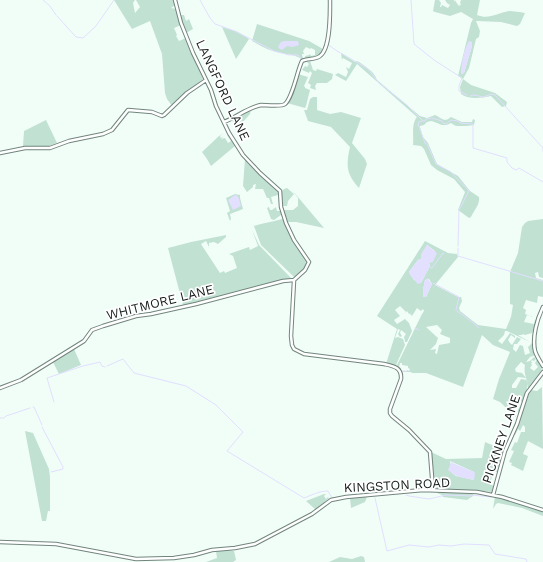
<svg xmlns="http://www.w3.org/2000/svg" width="543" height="562" font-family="'Work Sans',sans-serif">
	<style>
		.green { fill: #c1e1d3; fill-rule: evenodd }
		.water { fill: #e2dfff }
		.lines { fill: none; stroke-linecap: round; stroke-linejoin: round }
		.stream { stroke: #e2dfff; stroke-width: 1 }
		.minor-casing { stroke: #72857d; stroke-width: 4.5 }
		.minor { stroke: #fff; stroke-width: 2.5 }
		.labels { text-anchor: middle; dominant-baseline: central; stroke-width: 3.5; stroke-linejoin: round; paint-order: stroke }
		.street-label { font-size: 13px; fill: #141c19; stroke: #fff }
	</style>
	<rect width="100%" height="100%" fill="#f1fef8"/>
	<path class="green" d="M114,0H135L133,3L135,13L140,7L136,0H174L175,5L171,8L176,9L181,25L174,28L177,35L176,36L179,41L186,38L203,79L193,87L172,106L167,99L165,93L162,54L150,21L132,29Z
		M435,0H439L441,3L440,7H441L442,5L448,8L450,5L447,3L445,0H454L455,2L456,0V2L459,6L461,4L460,3L461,0H480L477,15C489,20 497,13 509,11C514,11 520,12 525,13L520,24L517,26L501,22L476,21L480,31L479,37L476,39L469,68L463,79L471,85L495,93L507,102L506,106L502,107L491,96C481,98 470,100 461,94L460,87L463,79L458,76L471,23L473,19L461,12L450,16L435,12L433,11ZM468,43L472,46L464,73L461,74Z
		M180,15H184L186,21L189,19L193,29L186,33Z
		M257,24L309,41L323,49C319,59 315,57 305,58V56L309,55L310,54L311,56L315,55V50L311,48L310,49L306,47L303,51L304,54H302L303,59H301C295,54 281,54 273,51C265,49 258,44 252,41Z
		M222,27L238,32L249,39L236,59Z
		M341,53L355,62L357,61C364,65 374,71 377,80L420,116L427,118L435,115C442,118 444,123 451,117L462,122H472L473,119L475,120L474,125C472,126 460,126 457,126C455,126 453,124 451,123C442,128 440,123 431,121L427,122L424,125L420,126V127L423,137L428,143L437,164L458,176L470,191L479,197C480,205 474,210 471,217L469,218L458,210L465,192L454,179L437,170L431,165L424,149L421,146L413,145C414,136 411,124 417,117L357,64L346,81L335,75L338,73L346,77L348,72L346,67L349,69L352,63L343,58L342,60Z
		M306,61L309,62L310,61L313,70L316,71L317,69L333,74L332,79L327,83H317L315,86L316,90L310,88L311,85L308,83L312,73L310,71L309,73L302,70L305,66L307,67L309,64Z
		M298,74L308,77L304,86L305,87V88L310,90L306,106L305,108L287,103Z
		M313,97H317V110L330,114L341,112L361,118L352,143L365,159L367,164L359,188C346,174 346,165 350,147L331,127L308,121L304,110H307L310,99Z
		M251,109L250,114L236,130L234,126L238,123L234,125L232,119L234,118L237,121L238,120L236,116Z
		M46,120L57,143L46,147L23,146L24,131Z
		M224,133L220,136L221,138L224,136L221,139L225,138L228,143L231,141L227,135L229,134L235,146L211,166L207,159L202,152L219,136Z
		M245,159L277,189L280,196L278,195L271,197L273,204H271L269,198H267L263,189H255L256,184L253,185V187L247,192L243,186Z
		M287,188L294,194L288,201L287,206H283L281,192L284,189Z
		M292,190L324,228L296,222H287L282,210H293L298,206V198Z
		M235,194L240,195V198L243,209L230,214L231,219L230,221L227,213L230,211L226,198Z
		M269,207L270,210H272L276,207L277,211H282L281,215L274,220L271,219L267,208Z
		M282,219L284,220L308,262L305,269L294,277L261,245L254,226C263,223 272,222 282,219Z
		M543,219V265H541H543V278L539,277L538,272L535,273L536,278L543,280V297L538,296L537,303L526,300L523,308L526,310L525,314L534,317L527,315L524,322L534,324L535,320H537L535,331H533L532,333L525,335L523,334L522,335H518L530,342L507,331H505L504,335L498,341L502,344L510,333L515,336V338L511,335L508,340L510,343L512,345L517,337L521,339L517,344H514L513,349L516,352L521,343L520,345L523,346L525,355L530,353L528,347L533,342L536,355L530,357L526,362L530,361L534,357L536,359L534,361L532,360L531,362L533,363H531L532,365L530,368L534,371L538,367L535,363L537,359L542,367L541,372L528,389C528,380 523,374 525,365L521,362L515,369L516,372L522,373L526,378L518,377L512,385V388H516L521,379L527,380C529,392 522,407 518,419V410L522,402L515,399L516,395L513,401L511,400L510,403L511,404L507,401L506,402L508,405L516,412V417L500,402L493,399L499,379L510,352L493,345L482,335L463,387L426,373H412L411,372H403V371H407V370L409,371L410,369L408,368V366L402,365V363H400L399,367L401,368V371L397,365L422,314L424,311L423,309L421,311L417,308L412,316L410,314L412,313L409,314L407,311L405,314L406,312L400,306L395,310L400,316L394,320L397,324L405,319L409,323L412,331L407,342H405L404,337L406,334L401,330L400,333L402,336L400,337L398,334L400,330L398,329L395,338L398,337L403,339L405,345L396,365L386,364L397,329L377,316L425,241L448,253L457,254L458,257L435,285L458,297H461L462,301L459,308L460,311L478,325L506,329L511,317L513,305L510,304V272L518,253L522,227L525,223L528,221ZM427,245L435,251L429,263L430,266L421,283L414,280L409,272L418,260L421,259V256ZM429,279L432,284L426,297H423V286H424L425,280ZM437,325L442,330L440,334L450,338V343L439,345L437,354L435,353L436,349L430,350L436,344L438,338L426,327Z
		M252,230L259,245L291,278L183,305L168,248L191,242L226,235V237L218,244L214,242L209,243V247L206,241L201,244L220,273L224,271L225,273L237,268L233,256L229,254L249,247L250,250L258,246Z
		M74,349L81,365L59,374L53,362Z
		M542,387L543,449L528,441L523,454L528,456L523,471L511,465L512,463L509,462L514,451L511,450L515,442L517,443L521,432H525V427L523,425L520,431L518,429L515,435H514L529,392L531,390L537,391Z
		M25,431L33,433L49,469L50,477V511H48L46,521H42Z
		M485,442L504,450L497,475L498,472H495L497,466L496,463L494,464L490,476H492L490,484L494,486L492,492L473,490V496L467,500L443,497L442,495L437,493L438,489L434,485L431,452L446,459L482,458ZM450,461L474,472V480L456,476L452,473Z
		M324,494H326L324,496L326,499L328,497L329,498L316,510L306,501Z
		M495,496L543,510V516L522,508L498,503L496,504L493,509Z
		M367,497L365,502L351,508L350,498Z
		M225,550L234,551L236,560L233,562H206L217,558L216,551Z
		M361,556L364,557L365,562H329L340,557L352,559Z"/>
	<path class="water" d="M284,41H298L299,45L293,47L287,46L282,50L280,49L278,47L281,42Z
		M469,41L472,42V46L464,73L462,74H461C461,64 464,49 469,41Z
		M235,195L238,196L241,206L233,210L228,200Z
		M427,245L437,253L433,262L429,263L430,266L421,283L418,284L410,275L409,272L418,260L421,259V254Z
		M427,278L432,284L426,297H423V286H424V282Z
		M448,461L474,472L475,473L474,480C464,478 455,477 448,470L451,463Z"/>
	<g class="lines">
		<path class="stream" d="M43,0L50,6L56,15
			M200,0L210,18L215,24L235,31L274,51L289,55H298L301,59
			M411,0L414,44L434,60L462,78L459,86V91L467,95
			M57,16L76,37L83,38L96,26L114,0
			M325,42L327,37
			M327,44L340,53
			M341,53L368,69L379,83L407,105L423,121H425L426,119L432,118L442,121L443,123L446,124L451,120L458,121L460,123L473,124V148L507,158V162L512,168L516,170L519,168L543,182
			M470,96L474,95L483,97L492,94L495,95L543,148V151
			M422,121L419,122L418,124L425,143L427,144L436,164L451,172L469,191L459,210L458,246
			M458,248V256L543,281
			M430,267L432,268L443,253L444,254
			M433,283L459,297L456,310
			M457,311L471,321L479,328
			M415,328L419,330
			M535,356L536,358
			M107,366L123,359L134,373L186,386L216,405L243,432L227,451L304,498C312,495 319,491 328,491L332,498L369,494
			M403,371H407
			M54,402L47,378L83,366L100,362L102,366L105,367
			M33,407H34L42,425
			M0,418H4L6,416L30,408
			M42,427L63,467V469L51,472
			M406,495L409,496L429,499L446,495L471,496V495L491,497
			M375,498L387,551L409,545L429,547L439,545L451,546L464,544L489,545L495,554L526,559L527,562"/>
		<g class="minor-casing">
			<path id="minor" d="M175,0L181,23L193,53L211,90L216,106L229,133L243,155L260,173L280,191L281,207L286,223L294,240L309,262L305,270L294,280
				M224,122C237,117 247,108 261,105C266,105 282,107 285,104C293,97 297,71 302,61C307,58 316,60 320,56C331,48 330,13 330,0
				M0,153L25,148H50L69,141L103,134L112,130L128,110L152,112L162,116L164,115L187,93L206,80
				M294,281L291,336L292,345L294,349L304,354L384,364C393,366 402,367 401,379L390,409V413L392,416L409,430L430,452L433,490
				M543,307C537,319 532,337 535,351C537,357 540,361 543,366
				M0,388L21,380L84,341L92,330L103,326L136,316L151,314L196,304L283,281L294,280
				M493,495L505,451L517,424L527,393L543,372
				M0,542L56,544L136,559L174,558L194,555L212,550L235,548L255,544L312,514L331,500L346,497L423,490L477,492L502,497L543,510"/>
		</g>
		<use href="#minor" class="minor"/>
	</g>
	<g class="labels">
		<g class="street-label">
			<text transform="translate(223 90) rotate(65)">LANGFORD LANE</text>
			<text transform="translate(160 302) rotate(-14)">WHITMORE LANE</text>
			<text transform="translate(501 439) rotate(-71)">PICKNEY LANE</text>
			<text transform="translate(397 485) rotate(-3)">KINGSTON ROAD</text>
		</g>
	</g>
</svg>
